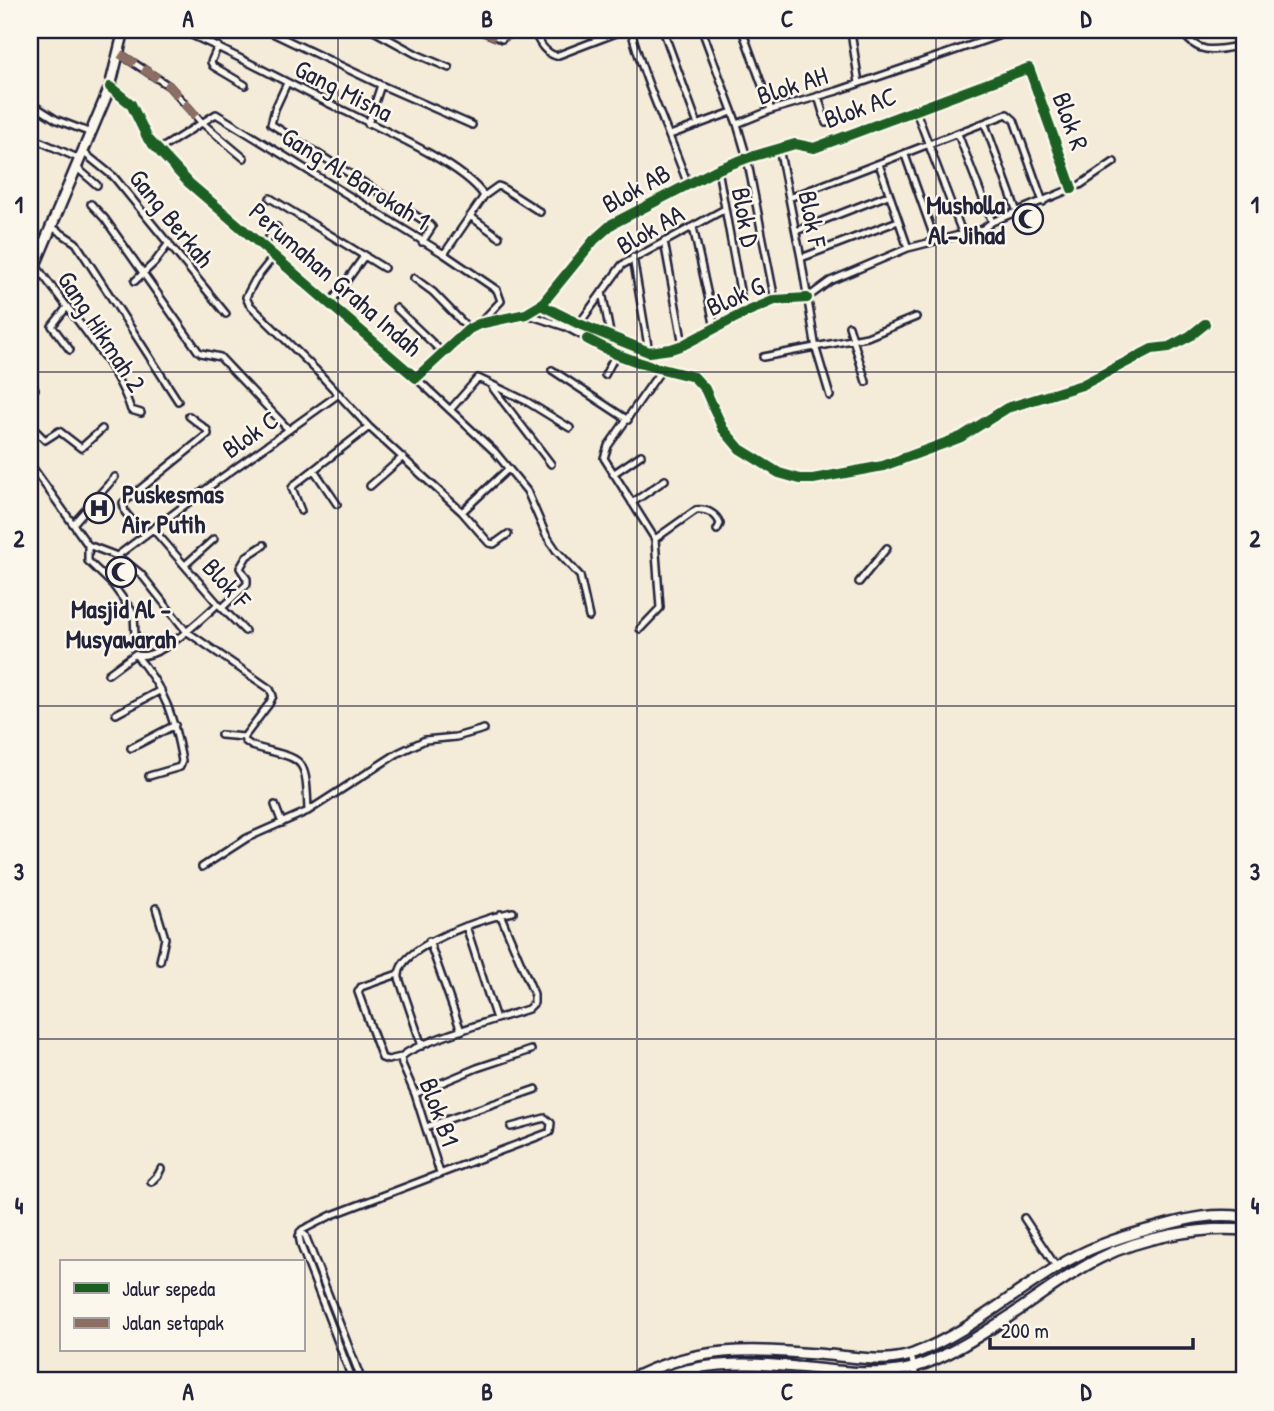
<svg xmlns="http://www.w3.org/2000/svg" width="1274" height="1411" font-family="'Patrick Hand',sans-serif">
	<style>
		.lines { fill: none; stroke-linecap: round; stroke-linejoin: round }
		.street-casing { stroke: #22223b; stroke-width: 10 }
		.primary-casing { stroke: #22223b; stroke-width: 14 }
		.street { stroke: #fbf7ec; stroke-width: 5 }
		.primary { stroke: #fbf7ec; stroke-width: 9 }
		.quiet { stroke: #8d6e63; stroke-width: 9; stroke-dasharray: 18 9; stroke-linecap: butt }
		.cycleway-casing { stroke: #fbf7ec; stroke-width: 15 }
		.cycleway { stroke: #1b5e20; stroke-width: 10 }
		.grid { fill: none; stroke: #22223b; stroke-width: 2; stroke-opacity: 0.55 }
		.labels { text-anchor: middle; dominant-baseline: central; stroke-width: 5; stroke-linejoin: round; paint-order: stroke }
		.street-label { font-size: 26px; fill: #22223b; stroke: #fbf7ec }
		.poi-label { font-size: 26px; font-weight: bold; fill: #22223b; stroke: #fbf7ec; text-anchor: end }
		.neatline { fill: none; stroke: #22223b; stroke-width: 2.5 }
		.grid-label { font-size: 23px; text-anchor: middle; font-weight: bold; fill: #22223b }
	</style>
	<rect width="100%" height="100%" fill="#f4ebd9"/>
	<filter id="ink" filterUnits="userSpaceOnUse"><feTurbulence type="fractalNoise" baseFrequency=".0143" numOctaves="2"/><feDisplacementMap in="SourceGraphic" scale="14" xChannelSelector="R" yChannelSelector="G"/><feConvolveMatrix kernelMatrix="1 2 1 2 8 2 1 2 1" color-interpolation-filters="sRGB"/></filter>
	<g filter="url(#ink)">
		<g class="lines">
			<g class="street-casing">
				<path id="street" d="M180,30C229,51 276,77 324,101C363,121 463,162 484,196L444,254
					M266,30L381,85L472,125
					M372,30L416,54L449,68
					M479,30L502,39L514,30
					M533,30C539,41 543,52 556,56L624,30
					M631,30C645,83 669,132 688,185
					M663,30L698,125
					M702,30L737,124L747,158L775,300
					M742,30L771,110
					M858,30L851,32L859,83
					M1181,30C1198,57 1217,50 1244,45
					M218,46L211,62L213,66L245,85
					M120,54L169,86L201,122L244,158
					M287,83L275,109L271,124L429,224L432,227L422,242
					M110,87L131,104L148,139L189,183L416,378L469,329L479,324L526,314L541,305L579,324L649,352L671,349L683,345L744,313L775,300L807,298
					M818,96L826,123
					M30,103L57,120L91,133
					M916,111L963,235
					M368,124L381,85
					M737,124L771,110L837,91L1015,30
					M985,124L1017,212
					M958,134L992,222
					M670,135L732,112
					M30,137L80,159
					M779,148L801,258L816,349L830,396
					M157,151L216,114L444,254L497,290L501,301L479,324
					M83,152L114,177L226,314
					M905,155L935,240
					M879,164L908,248
					M76,167L97,185
					M718,169L744,313
					M484,196L498,186L501,187L540,212
					M270,198L384,268
					M789,198L1007,114L1014,120L1043,202
					M91,204L105,219L198,351
					M470,216L499,237
					M52,227L76,243L178,401
					M693,227L715,328
					M796,231L888,195
					M664,241L683,345
					M263,246L277,227
					M274,256L255,280L246,297L249,304L315,369L369,427L462,512L489,543L494,544L508,534
					M633,257L649,352
					M801,258L898,221
					M35,264C65,307 116,362 131,410L141,413
					M414,278L433,292L469,329
					M135,281L155,262L169,243
					M602,292L611,338
					M807,298L830,281L908,248L983,229L992,222L1080,185L1114,162
					M330,304L365,255
					M541,305L594,240L612,224L718,169L747,158L795,144L814,148L1029,68L1072,189
					M67,307L52,326L70,350
					M396,308L442,352
					M526,314L566,327L616,354L636,362L694,377L705,389L723,429L740,449L768,468L800,479H813L883,466L948,442L961,437L1007,408L1082,385L1152,349L1169,347L1190,336L1205,324
					M579,324L622,265L725,209
					M849,326L866,382
					M201,353L220,357L289,430
					M763,357L867,337L916,317
					M662,369L608,446L604,458L655,539L696,510C707,509 717,514 720,524L717,530
					M552,370L628,420
					M605,375L616,354
					M416,378L495,452L527,491L546,535L556,550L580,576L589,617
					M30,384L35,389
					M492,387L551,464
					M450,410L478,378L526,401L570,428
					M30,425L45,440L59,431L81,448L102,429
					M30,464L88,545L117,556L131,566L141,574L186,631L270,689L273,696L269,704L244,737L245,741L252,746C304,761 306,753 308,811
					M314,470L337,504
					M613,474L641,455
					M370,486L403,457
					M632,503L665,480
					M301,511L292,488L294,485L369,427
					M462,512L508,469
					M73,524L115,477
					M153,529L218,604L245,631
					M144,535L125,512L123,503L208,434L207,430L189,416
					M88,545V561L113,585L134,614L135,636
					M117,556L217,481L339,394
					M185,565L214,539
					M859,582L887,548
					M222,608L247,584V579L240,568L247,556L264,545
					M640,629L660,608L655,539
					M135,654C165,689 174,717 182,761L180,767L149,776
					M137,655C159,661 201,619 218,604
					M108,674L135,654
					M116,714L161,690
					M221,735L244,737
					M131,748L175,725
					M275,805L282,823
					M202,867L247,838L308,811L398,753L425,740L456,737L484,729
					M156,908L165,938L160,961
					M466,926L496,1019
					M429,941L461,1031
					M398,974L361,987L358,992L382,1058L388,1060L401,1057
					M422,1046L399,978C395,946 488,917 513,912
					M415,1094L477,1068L531,1050
					M426,1127L536,1089
					M440,1173L415,1094L402,1064L401,1057C416,1042 503,1017 528,1009L534,1003V994L500,914
					M151,1182L158,1175L161,1169
					M1024,1218L1057,1268
					M300,1232L305,1235L309,1245L362,1381
					M911,1355L917,1381
					M353,1381L301,1246L299,1236L302,1230L332,1215L550,1132L551,1123L545,1118L511,1127"/>
			</g>
			<g class="primary-casing">
				<path id="primary" d="M30,277L110,87L124,30
					M627,1381C697,1344 752,1349 829,1355C856,1357 886,1364 913,1354C970,1332 1015,1291 1067,1261C1097,1244 1128,1235 1161,1226C1190,1218 1214,1213 1244,1217
					M654,1381C697,1361 750,1362 796,1367C833,1370 875,1378 912,1368C946,1358 981,1335 1010,1316C1040,1296 1068,1274 1100,1258C1139,1238 1201,1226 1244,1230"/>
			</g>
			<use href="#street" class="street"/>
			<use href="#primary" class="primary"/>
			<path class="quiet" d="M479,30L502,39L514,30
				M120,54L169,86L201,122
				M30,384L35,389"/>
			<g class="cycleway-casing">
				<path id="cycleway" d="M110,87L131,104L148,139L189,183L416,378L469,329L479,324L526,314L541,305L579,324L649,352L671,349L683,345L744,313L775,300L807,298
					M541,305L594,240L612,224L718,169L747,158L795,144L814,148L1029,68L1072,189
					M587,339L616,354L646,365L694,377L705,389L723,429L740,449L779,473L800,479H813L883,466L948,442L961,437L1007,408L1082,385L1152,349L1169,347L1190,336L1205,324"/>
			</g>
			<use href="#cycleway" class="cycleway"/>
		</g>
	</g>
	<path class="grid" d="M338,30V1381M637,30V1381M936,30V1381M30,372H1244M30,706H1244M30,1039H1244"/>
	<defs>
		<g id="mosque-ring" transform="scale(1.575)"><circle r="9.5" fill="#fbf7ec" stroke="#22223b" stroke-width="1.5"/><path d="M3.5-4.9A6 6 0 1 0 3.5 4.9A5 5 0 1 1 3.5-4.9Z" fill="#22223b"/></g>
		<g id="hospital-ring" transform="scale(1.575)"><circle r="9.5" fill="#fbf7ec" stroke="#22223b" stroke-width="1.5"/><path d="M-5-5h3v3.5h4V-5h3V5h-3V1.5h-4V5h-3Z" fill="#22223b"/></g>
	</defs>
	<g fill-rule="evenodd">
		<use href="#mosque-ring" x="1028" y="219"/>
		<use href="#hospital-ring" x="99" y="508"/>
		<use href="#mosque-ring" x="121" y="572"/>
	</g>
	<g class="labels">
		<g class="street-label">
			<text transform="translate(792 85) rotate(-18)">Blok AH</text>
			<text transform="translate(344 90) rotate(27)">Gang Misna</text>
			<text transform="translate(860 107) rotate(-20)">Blok AC</text>
			<text transform="translate(1071 121) rotate(70)">Blok R</text>
			<text transform="translate(356 178) rotate(32)">Gang Al Barokah 1</text>
			<text transform="translate(636 188) rotate(-29)">Blok AB</text>
			<text transform="translate(746 217) rotate(80)">Blok D</text>
			<text transform="translate(172 218) rotate(51)">Gang Berkah</text>
			<text transform="translate(813 219) rotate(79)">Blok F</text>
			<text transform="translate(650 229) rotate(-30)">Blok AA</text>
			<text transform="translate(336 279) rotate(41)">Perumahan Graha Indah</text>
			<text transform="translate(735 296) rotate(-24)">Blok G</text>
			<text transform="translate(102 331) rotate(57)">Gang Hikmah 2</text>
			<text transform="translate(250 434) rotate(-35)">Blok C</text>
			<text transform="translate(227 583) rotate(48)">Blok F</text>
			<text transform="translate(440 1112) rotate(70)">Blok B1</text>
		</g>
		<g class="poi-label">
			<text x="1005" y="204">Musholla<tspan x="1005" dy="30">Al-Jihad</tspan></text>
			<text x="122" y="493" text-anchor="start">Puskesmas<tspan x="122" dy="30">Air Putih</tspan></text>
			<text x="121" y="608" text-anchor="middle">Masjid Al -<tspan x="121" dy="30">Musyawarah</tspan></text>
		</g>
	</g>
	<rect width="1274" height="1411" fill="none" stroke="#fbf7ec" stroke-width="77"/>
	<rect x="60" y="1260" width="245" height="91" fill="#fbf7ec" stroke="#a4a2a5" stroke-width="2"/>
	<rect x="74" y="1283" width="35" height="10" fill="#1b5e20" stroke="#a4a2a5" stroke-width="2"/>
	<text x="122" y="1296" font-size="21" fill="#22223b">Jalur sepeda</text>
	<rect x="74" y="1318" width="35" height="10" fill="#8d6e63" stroke="#a4a2a5" stroke-width="2"/>
	<text x="122" y="1330" font-size="21" fill="#22223b">Jalan setapak</text>
	<path d="M990 1338v10h203v-10" fill="none" stroke="#22223b" stroke-width="3.5"/>
	<text x="1001" y="1338" font-size="21" fill="#22223b" stroke="#fbf7ec" stroke-width="5" paint-order="stroke">200 m</text>
	<rect x="38" y="38" width="1198" height="1334" class="neatline"/>
	<g class="grid-label">
		<text x="188" y="27">A</text>
		<text x="487" y="27">B</text>
		<text x="787" y="27">C</text>
		<text x="1086" y="27">D</text>
		<text x="19" y="213">1</text>
		<text x="1255" y="213">1</text>
		<text x="19" y="547">2</text>
		<text x="1255" y="547">2</text>
		<text x="19" y="880">3</text>
		<text x="1255" y="880">3</text>
		<text x="19" y="1214">4</text>
		<text x="1255" y="1214">4</text>
		<text x="188" y="1400">A</text>
		<text x="487" y="1400">B</text>
		<text x="787" y="1400">C</text>
		<text x="1086" y="1400">D</text>
	</g>
</svg>
